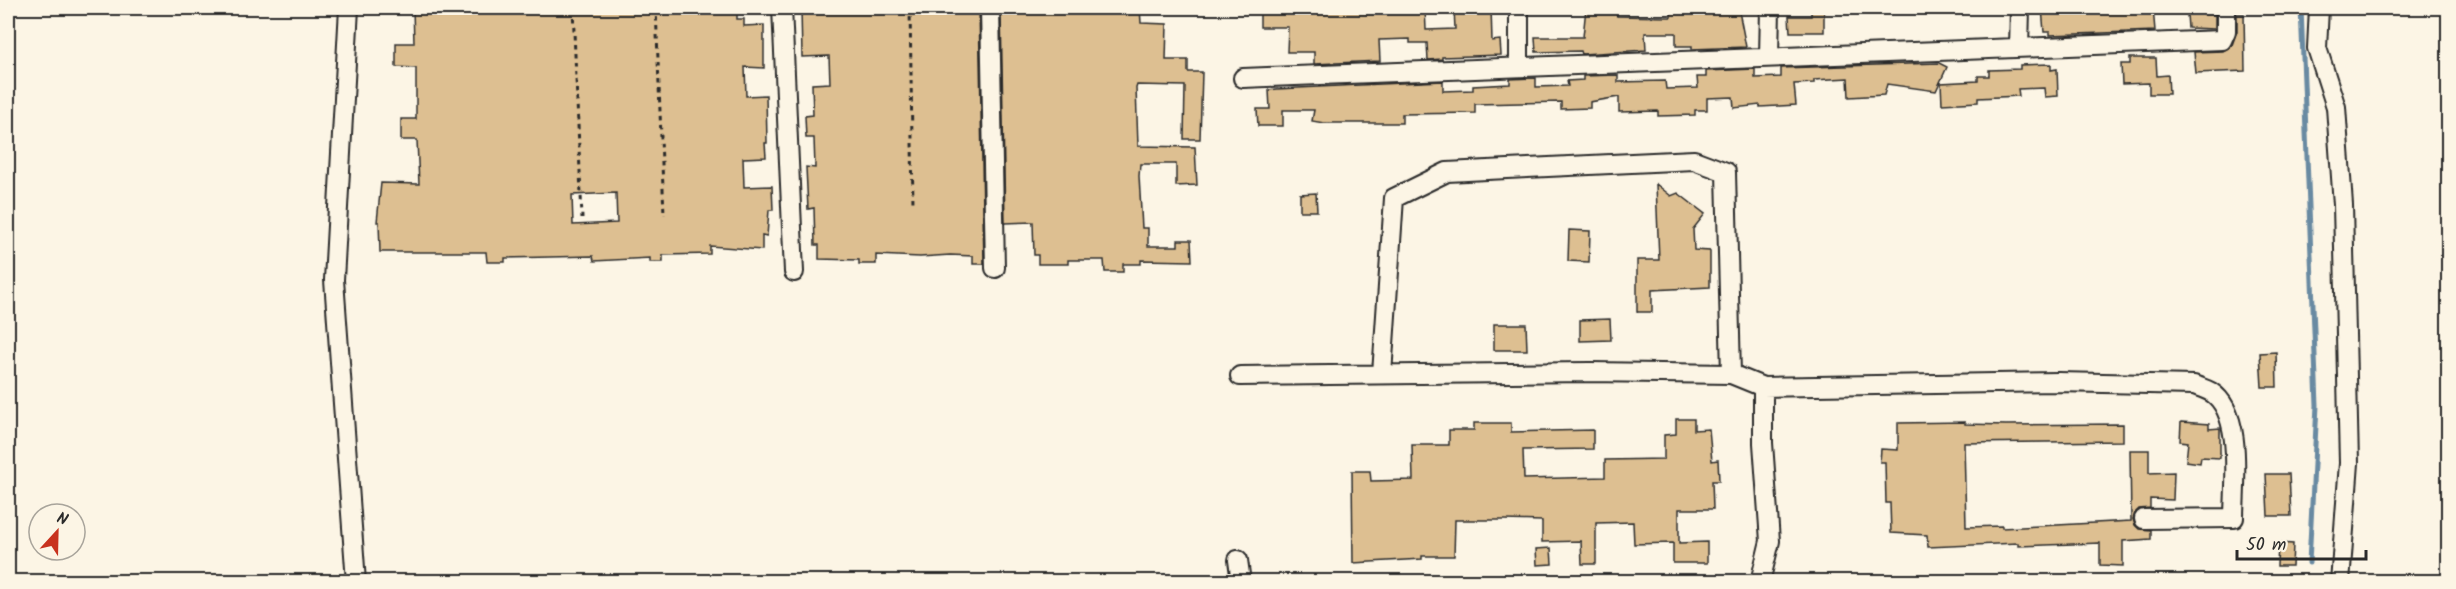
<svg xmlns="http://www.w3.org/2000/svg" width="2456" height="589" font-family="Kalam,sans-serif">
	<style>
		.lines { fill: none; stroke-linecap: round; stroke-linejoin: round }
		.stream { stroke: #698aa2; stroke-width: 5 }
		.building { fill: #ddbf91; stroke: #2b2b2b; stroke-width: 1.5; fill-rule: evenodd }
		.minor-casing { stroke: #2b2b2b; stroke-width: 22 }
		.path { stroke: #2b2b2b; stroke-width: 3; stroke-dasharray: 4.5 4.5; stroke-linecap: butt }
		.minor { stroke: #fcf5e5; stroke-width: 18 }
	</style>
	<rect width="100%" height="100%" fill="#fcf5e5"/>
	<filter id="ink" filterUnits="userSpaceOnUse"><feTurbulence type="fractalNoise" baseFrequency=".0167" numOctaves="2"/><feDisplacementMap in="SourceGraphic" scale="12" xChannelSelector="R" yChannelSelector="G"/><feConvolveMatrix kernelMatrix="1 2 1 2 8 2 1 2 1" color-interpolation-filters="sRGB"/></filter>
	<g filter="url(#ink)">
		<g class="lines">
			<path class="stream" d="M2301,8L2317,405L2309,563"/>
		</g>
		<path class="building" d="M413,8H737V19H744V26L764,25V68L745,67L746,96L766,95L767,143H765L766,157L743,158L744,187L772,186L773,210H769L767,236L762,235V250L710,246V254L663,255V262H650V258L594,261L593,256L505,258V262H487L486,252H380L379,222H377L381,183L419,184L417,140H401V119H416V68L396,67V43H414ZM616,193L617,223L573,225L572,195Z
			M801,8H979L984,264H973V256L950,255L920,257L876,255V264H859V260L819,259V245H815L814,208L808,209L806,167L815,168L814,138H806L805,116L813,115L812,84L830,83L829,56L802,57Z
			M1140,8L1141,23L1167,24L1166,60H1188V72H1202L1200,139H1184L1185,86L1137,85L1136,88L1138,146L1195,147L1197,185L1176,186V164H1140L1139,176L1142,228H1148V246H1178V240H1191L1192,261L1141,260V264H1123V272H1105L1104,260H1068V264H1038V255H1034L1033,222L1005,223L1001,11L1030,12Z
			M1425,8L1426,30L1455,29L1454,8H1491L1492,41L1500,40L1501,55L1442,57V59L1428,60L1427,43H1410V39L1379,40L1380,61L1314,64V52H1287L1288,27H1260V11Z
			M1586,8H1617V16L1671,17V12L1739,11L1746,47L1692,49V46H1676V33H1645L1646,50L1582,54L1581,51L1536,52L1535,37H1583Z
			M2042,8H2065V10L2153,8L2155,31L2050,35V32H2044Z
			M1811,10H1824V32H1790L1789,16H1811Z
			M2187,14H2215V29L2188,28Z
			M2237,14H2244L2245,71L2196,73L2194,52L2223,51L2232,45L2237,31Z
			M2130,58H2156L2157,76L2168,75L2169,94H2149V83L2122,84L2121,64H2130Z
			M1939,63L1947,67L1936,91L1887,84L1884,95L1849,97L1848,78L1814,80V83L1794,84L1796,105L1760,107V105L1734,108L1733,97L1707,98V110H1695V115L1658,116V111L1619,112V97L1590,102V108L1561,109V102L1475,104V113L1402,114V123H1324L1312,121L1314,110H1283V126H1258L1257,109H1270L1269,90L1277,89L1443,81V91L1473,90V86L1510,84V79L1536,78V87L1568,86L1567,81L1583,80V76L1618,75V82L1665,81L1666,89L1698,88L1697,77H1706V71L1755,69V78L1781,77V68Z
			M2051,64V70L2057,69L2058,96L2045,97L2044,88L2018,89L2019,96L1978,98V102L1942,104L1941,83L1978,81V76H1989V70L2020,69V65Z
			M1656,184L1671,196L1678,193L1705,214L1693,229L1694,250L1710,251V287L1652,290V312H1637V260H1659Z
			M1316,193L1317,211H1300V194Z
			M1569,230L1590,231L1589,262L1568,261Z
			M1610,319L1611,340L1580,341V320Z
			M1494,324H1526L1527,350H1494Z
			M2276,352L2277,387H2262L2260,353Z
			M1676,419H1694V430L1709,429L1712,461L1718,460L1719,481H1712L1713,509H1679V543L1707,542V563H1673V543L1634,544L1633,522L1596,523V564H1582L1581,541L1542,542V521L1504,520H1455L1454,556H1422V559L1353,563L1352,471H1370L1371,481L1413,480L1412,445H1449V430H1474V423H1511V432L1593,430V449L1523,450L1524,479L1605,477V460L1664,459V435L1676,434Z
			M1965,422V424L2006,425L2123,424V441L1964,443L1966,527L2002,526V528L2131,521L2130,450H2149V473L2174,472L2173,500L2150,499V508L2139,509L2135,513L2133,519L2135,525L2139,529L2151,530V539L2123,541V566L2100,565V543L2018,546V543L1928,547L1927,535L1891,533L1890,503H1886L1885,462H1880L1881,449L1898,450V423Z
			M2181,422L2209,424V429L2220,428V458L2201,457L2200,463L2186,461L2188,442L2180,441Z
			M2266,474H2289L2291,516H2268Z
			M2278,543L2293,544L2292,566H2277Z
			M1551,548L1552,564L1537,565L1536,549Z"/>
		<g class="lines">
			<g class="minor-casing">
				<path id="minor" d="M349,8L334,280L356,582
					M782,8L794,272
					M990,8L995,268
					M2319,8L2317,48L2336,107L2343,205L2349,463L2340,582
					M2019,48L2020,8
					M1769,57L1770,8
					M1519,67V8
					M1243,78L2222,40L2226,31V8
					M1382,374L1394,198L1447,172L1694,160L1726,172L1731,374
					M1240,376L1590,372L1731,374L1763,387L2058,382L2194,385C2199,387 2206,389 2211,392C2244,413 2234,485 2234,518L2144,519
					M1238,560L1241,582
					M1760,582L1770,541L1763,443V387"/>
			</g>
			<path class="path" d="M573,8L582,218
				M656,8L664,215
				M910,8L913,206"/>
			<use href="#minor" class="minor"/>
		</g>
	</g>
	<rect width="2456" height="589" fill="none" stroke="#fcf5e5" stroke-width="30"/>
	<rect x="15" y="15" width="2426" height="559" fill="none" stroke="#2b2b2b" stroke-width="2" filter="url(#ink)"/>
	<g transform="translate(57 532) rotate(22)"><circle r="28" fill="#fcf5e5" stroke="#a8a49b" stroke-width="1.5"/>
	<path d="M0-4.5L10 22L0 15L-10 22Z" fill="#c8321e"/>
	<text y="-9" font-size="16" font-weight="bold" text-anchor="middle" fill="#2b2b2b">N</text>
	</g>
	<path d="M2237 550v9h129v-9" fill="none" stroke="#2b2b2b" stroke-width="3"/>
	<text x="2246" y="550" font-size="18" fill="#2b2b2b" stroke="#fcf5e5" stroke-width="4.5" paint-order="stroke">50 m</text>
</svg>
